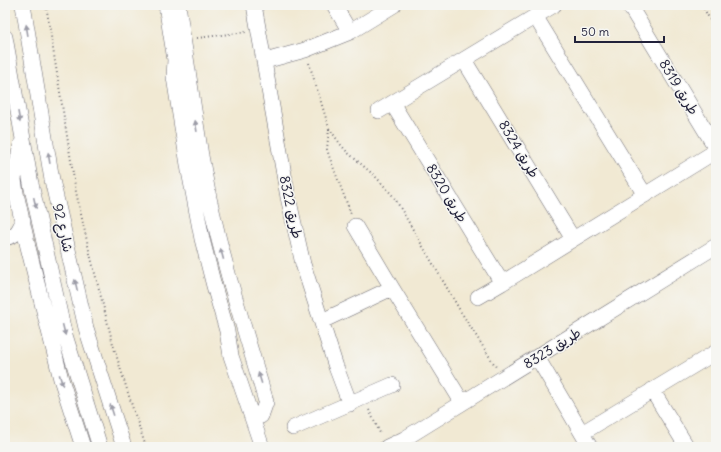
<svg xmlns="http://www.w3.org/2000/svg" width="721" height="452" font-family="Delius,'Playpen Sans Arabic',sans-serif">
	<style>
		.lines { fill: none; stroke-linecap: round; stroke-linejoin: round }
		.minor-casing { stroke: #6a6870; stroke-width: 16 }
		.path { stroke: #6a6870; stroke-width: 2; stroke-dasharray: 1 3; stroke-linecap: butt }
		.minor { stroke: #fff; stroke-width: 15 }
		.oneway { fill: #9c9ca7 }
		.labels { text-anchor: middle; dominant-baseline: central; stroke-width: 3; stroke-linejoin: round; paint-order: stroke }
		.street-label { font-size: 14px; fill: #22223b; stroke: #f6f6f2 }
	</style>
	<rect width="100%" height="100%" fill="#f6f6f2"/>
	<filter id="ink" filterUnits="userSpaceOnUse"><feTurbulence type="fractalNoise" baseFrequency=".025" numOctaves="2"/><feDisplacementMap in="SourceGraphic" scale="8" xChannelSelector="R" yChannelSelector="G"/><feConvolveMatrix kernelMatrix="1 2 1 2 8 2 1 2 1" color-interpolation-filters="sRGB"/></filter>
	<filter id="wash" filterUnits="userSpaceOnUse"><feTurbulence type="fractalNoise" baseFrequency=".012" numOctaves="4" result="noise"/><feDisplacementMap in="SourceGraphic" scale="16" xChannelSelector="R" yChannelSelector="G"/><feGaussianBlur stdDeviation="0.9" result="paint"/><feColorMatrix in="noise" values="0 0 0 0 0 0 0 0 0 0 0 0 0 0 0 0 0 1.4 0 .05"/><feComposite in="paint" operator="in"/></filter>
	<g filter="url(#wash)">
		<rect width="100%" height="100%" fill="#f1e9d3"/>
	</g>
	<g filter="url(#ink)">
		<g class="lines">
			<g class="minor-casing">
				<path id="minor" d="M23,5L52,180L86,328L124,447
					M166,5L175,60L174,77L189,171L202,239L214,286L227,331L231,356L262,447
					M178,5L201,156L209,198L219,240L230,281L265,398L266,402L261,416
					M254,5L288,197L303,264L336,367L350,404
					M334,5L350,32
					M629,5L716,148
					M535,16L645,195
					M5,37L31,184L64,332L100,447
					M464,60L573,239
					M265,61L305,50L350,32L394,5
					M392,103L502,283
					M379,111L554,5
					M21,144L14,179L16,193L28,247L61,379L83,447
					M355,226L392,288L462,402
					M5,238C17,235 18,232 23,221
					M478,297L502,283L716,151
					M322,321L392,288
					M537,357L590,447
					M652,390L687,447
					M293,428L392,385
					M582,433L716,352
					M387,447L404,439L716,246"/>
			</g>
			<path class="path" d="M46,5L76,192L89,250L114,348L134,412L146,447
				M702,5L710,20L716,28
				M197,38L246,32
				M309,63L329,128L341,145L347,152L375,176L394,197L461,312L496,367
				M329,129L327,149L329,156L351,214
				M369,410L381,435"/>
			<use href="#minor" class="minor"/>
		</g>
		<defs><path id="oneway-solid" d="M-6-.8H1V-3.2L6.5 0L1 3.2V.8H-6Z"/></defs>
		<g class="oneway">
			<use href="#oneway-solid" transform="translate(27 30) rotate(-99)"/>
			<use href="#oneway-solid" transform="translate(19 117) rotate(80)"/>
			<use href="#oneway-solid" transform="translate(196 126) rotate(-99)"/>
			<use href="#oneway-solid" transform="translate(49 158) rotate(-99)"/>
			<use href="#oneway-solid" transform="translate(35 203) rotate(77)"/>
			<use href="#oneway-solid" transform="translate(222 254) rotate(-105)"/>
			<use href="#oneway-solid" transform="translate(76 285) rotate(-103)"/>
			<use href="#oneway-solid" transform="translate(64 330) rotate(76)"/>
			<use href="#oneway-solid" transform="translate(260 378) rotate(-107)"/>
			<use href="#oneway-solid" transform="translate(61 380) rotate(74)"/>
			<use href="#oneway-solid" transform="translate(112 410) rotate(-108)"/>
		</g>
	</g>
	<g class="labels">
		<g class="street-label">
			<text transform="translate(679 87) rotate(59)">طريق 8319</text>
			<text transform="translate(519 149) rotate(59)">طريق 8324</text>
			<text transform="translate(447 193) rotate(59)">طريق 8320</text>
			<text transform="translate(291 207) rotate(78)">طريق 8322</text>
			<text transform="translate(63 228) rotate(77)">شارع 92</text>
			<text transform="translate(552 348) rotate(-32)">طريق 8323</text>
		</g>
	</g>
	<rect width="721" height="452" fill="none" stroke="#f6f6f2" stroke-width="20"/>
	<path d="M575 36v6h89v-6" fill="none" stroke="#22223b" stroke-width="2"/>
	<text x="581" y="36" font-size="12" fill="#22223b" stroke="#f6f6f2" stroke-width="3" paint-order="stroke">50 m</text>
</svg>
